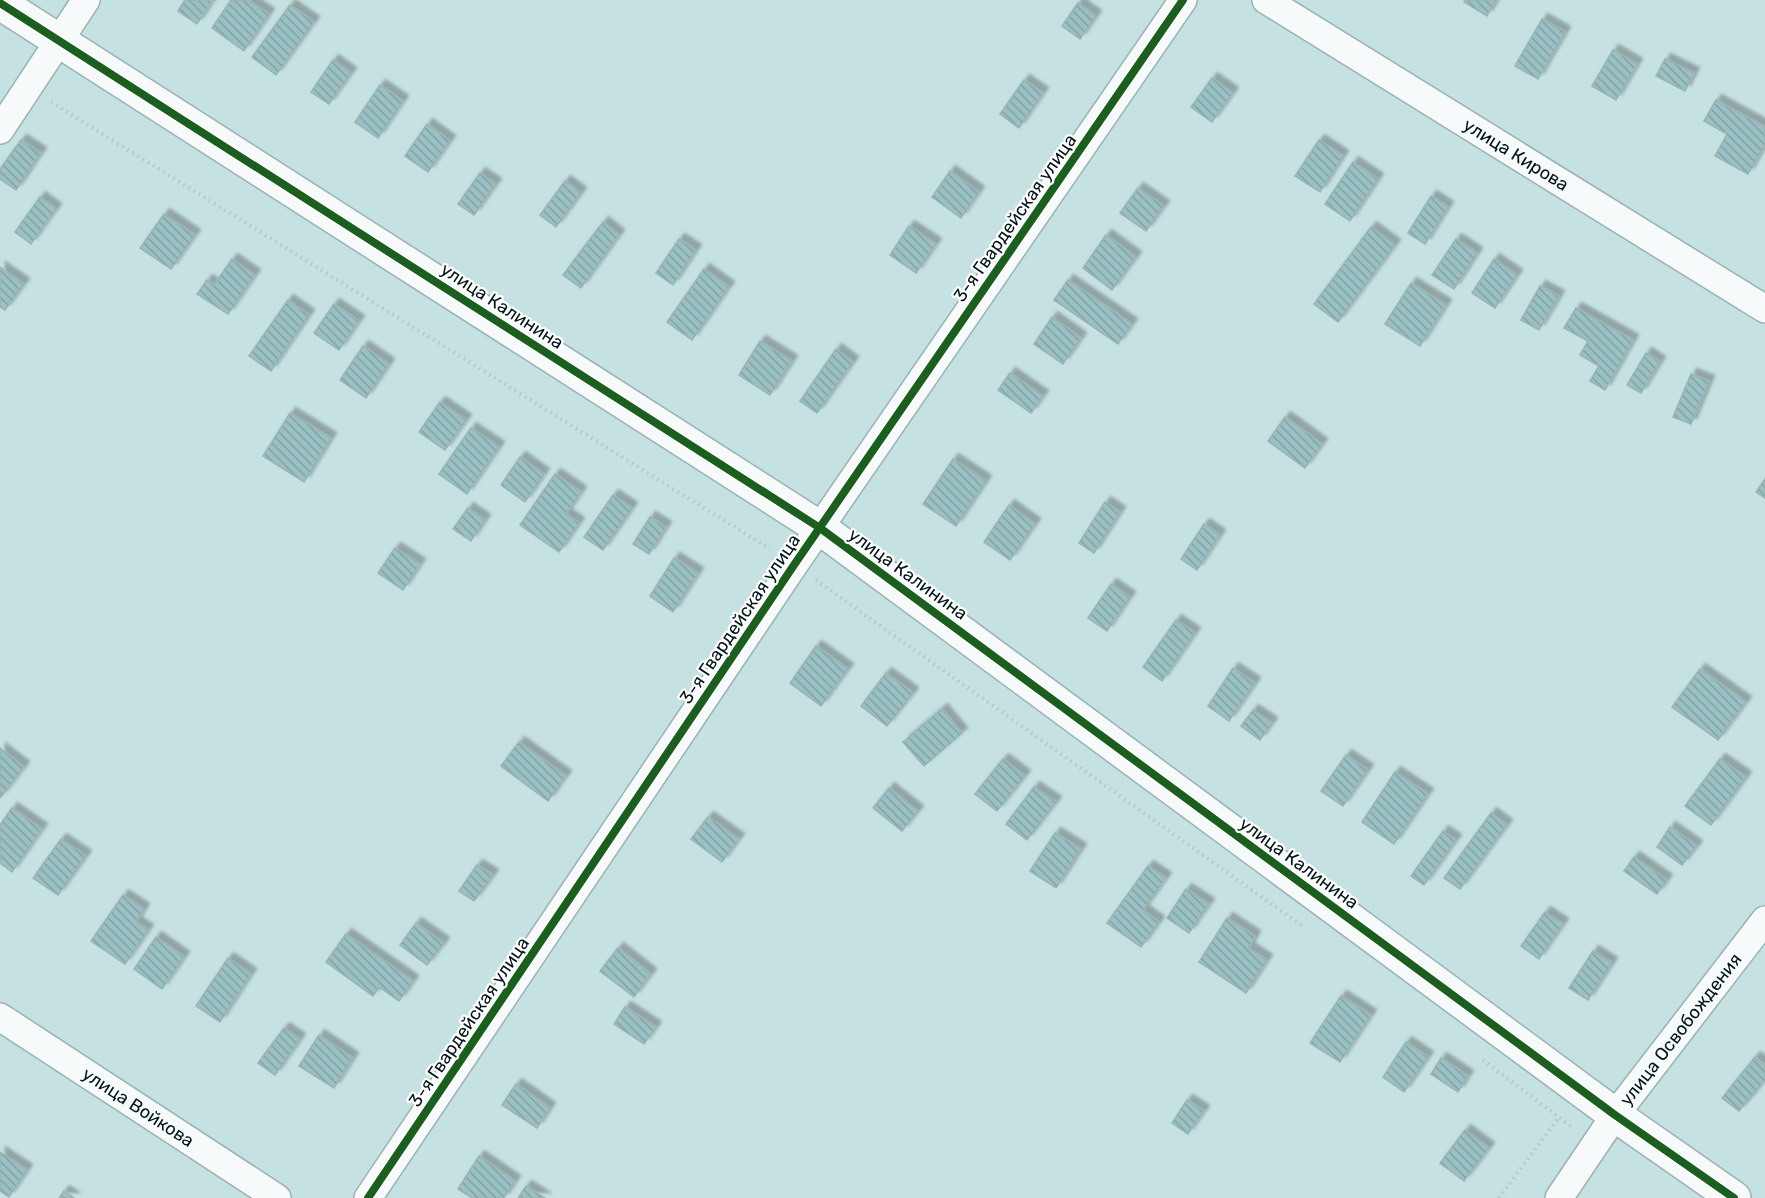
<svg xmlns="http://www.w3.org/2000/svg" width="1765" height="1198" font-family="Rubik,sans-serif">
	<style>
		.building { fill: url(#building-back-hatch); stroke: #9cb2b3; stroke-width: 1.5; filter: url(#shadow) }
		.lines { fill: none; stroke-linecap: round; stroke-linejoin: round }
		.minor-casing { stroke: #9cb1b2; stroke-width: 30 }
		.tertiary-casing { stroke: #9cb1b2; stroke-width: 36 }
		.path { stroke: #b9c3c3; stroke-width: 4; stroke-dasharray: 1.5 4.5; stroke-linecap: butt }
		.minor { stroke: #f6fafb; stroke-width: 27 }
		.tertiary { stroke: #f6fafb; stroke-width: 33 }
		.cycleway-casing { stroke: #fff; stroke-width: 11 }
		.cycleway { stroke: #1b5e20; stroke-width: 8 }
		.labels { text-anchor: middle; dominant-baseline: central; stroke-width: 4.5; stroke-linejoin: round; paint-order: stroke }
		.street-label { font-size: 18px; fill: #031516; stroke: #fff }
	</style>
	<defs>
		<pattern id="building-back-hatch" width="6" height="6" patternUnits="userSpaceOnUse" patternTransform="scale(1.5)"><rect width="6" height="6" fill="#99c0c2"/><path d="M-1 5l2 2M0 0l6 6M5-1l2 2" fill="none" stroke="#82a4a6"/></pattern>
		<filter id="shadow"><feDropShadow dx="5.5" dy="-5.5" stdDeviation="1.5" flood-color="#0004"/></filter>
	</defs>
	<rect width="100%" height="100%" fill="#c6e1e2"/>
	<path class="building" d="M185,0H213L197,24L178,11Z
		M231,0H248L269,14L244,51L212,28Z
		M1465,0H1496L1487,16L1464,2Z
		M1078,3L1096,16L1080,39L1062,26Z
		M290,5L314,22L276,75L252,57Z
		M1542,19L1565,32L1538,79L1515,66Z
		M1613,50L1637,64L1616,100L1592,86Z
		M1665,59L1694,73L1685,91L1656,76Z
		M333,60L351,73L329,104L311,92Z
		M1212,78L1233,93L1212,122L1191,107Z
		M1024,80L1043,93L1019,128L1000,114Z
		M380,85L403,101L378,138L355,122Z
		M1716,100L1765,127V144L1748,174L1715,156L1727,134L1704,121Z
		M427,124L450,141L428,172L405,156Z
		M21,140L41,153L16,190L0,179V169Z
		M1319,140L1343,156L1320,192L1295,176Z
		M1353,162L1378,179L1350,221L1325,204Z
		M950,171L979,192L961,218L932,197Z
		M480,173L496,184L474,215L458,204Z
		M565,181L581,193L556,227L540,215Z
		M1138,188L1164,206L1146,231L1120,213Z
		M1431,196L1448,207L1425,244L1408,233Z
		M40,197L56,209L31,244L15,232Z
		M164,214L195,235L171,269L140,248Z
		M603,222L619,235L581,288L563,275Z
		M909,226L936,244L916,273L890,255Z
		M1371,227L1395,245L1338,322L1314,304Z
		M1106,235L1136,257L1112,290L1083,268Z
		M679,239L696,250L673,285L656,273Z
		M1456,239L1477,253L1454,289L1432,275Z
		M232,259L255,275L228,314L197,294L207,280L214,285Z
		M1494,259L1517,275L1495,308L1472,293Z
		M0,267L24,284L5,310L0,307Z
		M704,269L729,287L692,340L667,322Z
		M1068,280L1132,324L1118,344L1054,300Z
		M1411,283L1446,305L1420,346L1385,324Z
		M1540,286L1559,296L1539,330L1521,320Z
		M288,300L309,315L271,371L249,356Z
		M334,304L359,321L339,350L314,333Z
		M1576,308L1633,340L1605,390L1590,381L1599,366L1580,355L1588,341L1564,328Z
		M1052,317L1081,338L1063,364L1034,344Z
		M760,341L792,361L770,395L739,375Z
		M363,346L389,364L366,398L340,380Z
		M836,349L853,362L817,413L800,401Z
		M1646,353L1660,362L1641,393L1627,385Z
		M1010,373L1043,396L1031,413L998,390Z
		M1691,374L1709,381L1691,424L1673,417Z
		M440,402L466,420L445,450L419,432Z
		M290,413L331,438L304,482L263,456Z
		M1285,417L1322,444L1305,468L1268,441Z
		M471,428L499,447L467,494L439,474Z
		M520,457L544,474L525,502L501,485Z
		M953,459L986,481L956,526L923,504Z
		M555,474L581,492L566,514L579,523L559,552L520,525Z
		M1765,479V498L1756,492Z
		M613,495L632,508L603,550L584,537Z
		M1105,502L1120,512L1094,553L1079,543Z
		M1009,505L1035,524L1010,560L984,542Z
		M468,508L485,520L471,541L453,529Z
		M650,517L666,527L649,554L633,544Z
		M1204,524L1220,535L1197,570L1181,559Z
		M395,548L420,564L403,590L378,573Z
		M674,558L698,573L673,612L650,596Z
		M1111,584L1130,597L1107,631L1088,618Z
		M1176,620L1195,633L1162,681L1143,667Z
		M816,646L848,669L821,706L790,683Z
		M1233,668L1255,683L1229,721L1208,706Z
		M1700,669L1746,702L1718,740L1672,707Z
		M886,673L913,693L887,726L861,706Z
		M942,709L962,733L924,766L903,742Z
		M1253,710L1272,723L1260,740L1241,726Z
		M519,742L566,776L548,801L501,766Z
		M0,748L24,767L1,797H0Z
		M1346,755L1368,770L1343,806L1321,791Z
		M1003,759L1025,776L997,811L975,794Z
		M1720,759L1746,777L1711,825L1685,806Z
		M1395,772L1428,794L1394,844L1362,822Z
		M1034,787L1056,802L1027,840L1006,824Z
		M889,788L918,811L902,831L873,808Z
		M12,808L42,829L12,872L0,863V825Z
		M1491,813L1507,825L1460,889L1444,878Z
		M708,817L739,839L722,862L691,839Z
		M1670,827L1697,846L1682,865L1657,847Z
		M1443,831L1456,840L1424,885L1411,876Z
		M1055,833L1081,849L1056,888L1030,871Z
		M61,839L86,856L58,895L33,878Z
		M1634,857L1667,880L1657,894L1624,871Z
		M477,865L493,875L474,901L459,891Z
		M1148,866L1166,878L1143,910L1159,922L1141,947L1107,923Z
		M1186,889L1209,904L1189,933L1167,918Z
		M123,895L144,909L136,922L148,930L125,964L91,941Z
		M1545,912L1563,924L1539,959L1521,946Z
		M1227,918L1255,936L1249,948L1267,960L1246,993L1199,962Z
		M416,923L444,943L427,965L400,945Z
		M346,934L413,981L399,1001L379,987L373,996L326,962Z
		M156,937L184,957L162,989L134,969Z
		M618,948L651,974L634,997L600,971Z
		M1593,951L1612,963L1588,1000L1569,988Z
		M228,958L251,974L220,1022L196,1006Z
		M1341,996L1371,1015L1340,1062L1310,1043Z
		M625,1007L656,1027L644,1044L614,1024Z
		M284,1028L300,1039L275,1075L258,1063Z
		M319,1035L353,1058L334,1088L299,1066Z
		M1406,1042L1428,1057L1404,1092L1383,1077Z
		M1755,1057L1765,1065V1080L1739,1111L1722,1098Z
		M1441,1058L1468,1076L1458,1092L1431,1074Z
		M516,1084L550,1108L537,1128L502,1105Z
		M1187,1100L1204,1111L1188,1134L1172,1123Z
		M1465,1130L1489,1148L1464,1181L1440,1163Z
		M0,1152L27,1170L9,1197L0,1191Z
		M479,1156L515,1181L504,1198H472L458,1189Z
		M526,1186L545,1198H518Z
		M64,1191L74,1198H59Z"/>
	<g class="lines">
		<g class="minor-casing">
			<g id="minor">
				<path id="s1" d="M1266,0L1765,309"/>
				<path d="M0,130L86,0"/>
				<path id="s2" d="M0,1017L277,1198"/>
				<path d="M368,1198L794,565L1183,0"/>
				<path id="s3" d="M1559,1198L1615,1115L1765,920"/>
			</g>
		</g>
		<g class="tertiary-casing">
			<path id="tertiary" d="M0,3L820,528L1615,1115L1734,1198"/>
		</g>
		<path class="path" d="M51,102L770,549
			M816,580L1304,927
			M1483,1060L1573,1128
			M1499,1198L1559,1117"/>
		<use href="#minor" class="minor"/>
		<use href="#tertiary" class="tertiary"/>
		<g class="cycleway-casing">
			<path id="cycleway" d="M0,3L820,528L1615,1115L1734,1198
				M368,1198L794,565L1183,0"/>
		</g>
		<use href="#cycleway" class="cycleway"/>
	</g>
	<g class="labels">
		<g class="street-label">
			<text stroke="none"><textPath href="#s1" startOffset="294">улица Кирова</textPath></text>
			<text transform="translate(1015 218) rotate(-55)">3-я Гвардейская улица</text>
			<text transform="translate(502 306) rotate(33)">улица Калинина</text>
			<text transform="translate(908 574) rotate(36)">улица Калинина</text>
			<text transform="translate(740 619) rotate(-56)">3-я Гвардейская улица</text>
			<text transform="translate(1299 863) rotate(36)">улица Калинина</text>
			<text transform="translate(469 1022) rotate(-56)">3-я Гвардейская улица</text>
			<text stroke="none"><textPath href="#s3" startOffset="208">улица Освобождения</textPath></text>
			<text stroke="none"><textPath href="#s2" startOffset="165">улица Войкова</textPath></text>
		</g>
	</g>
</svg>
